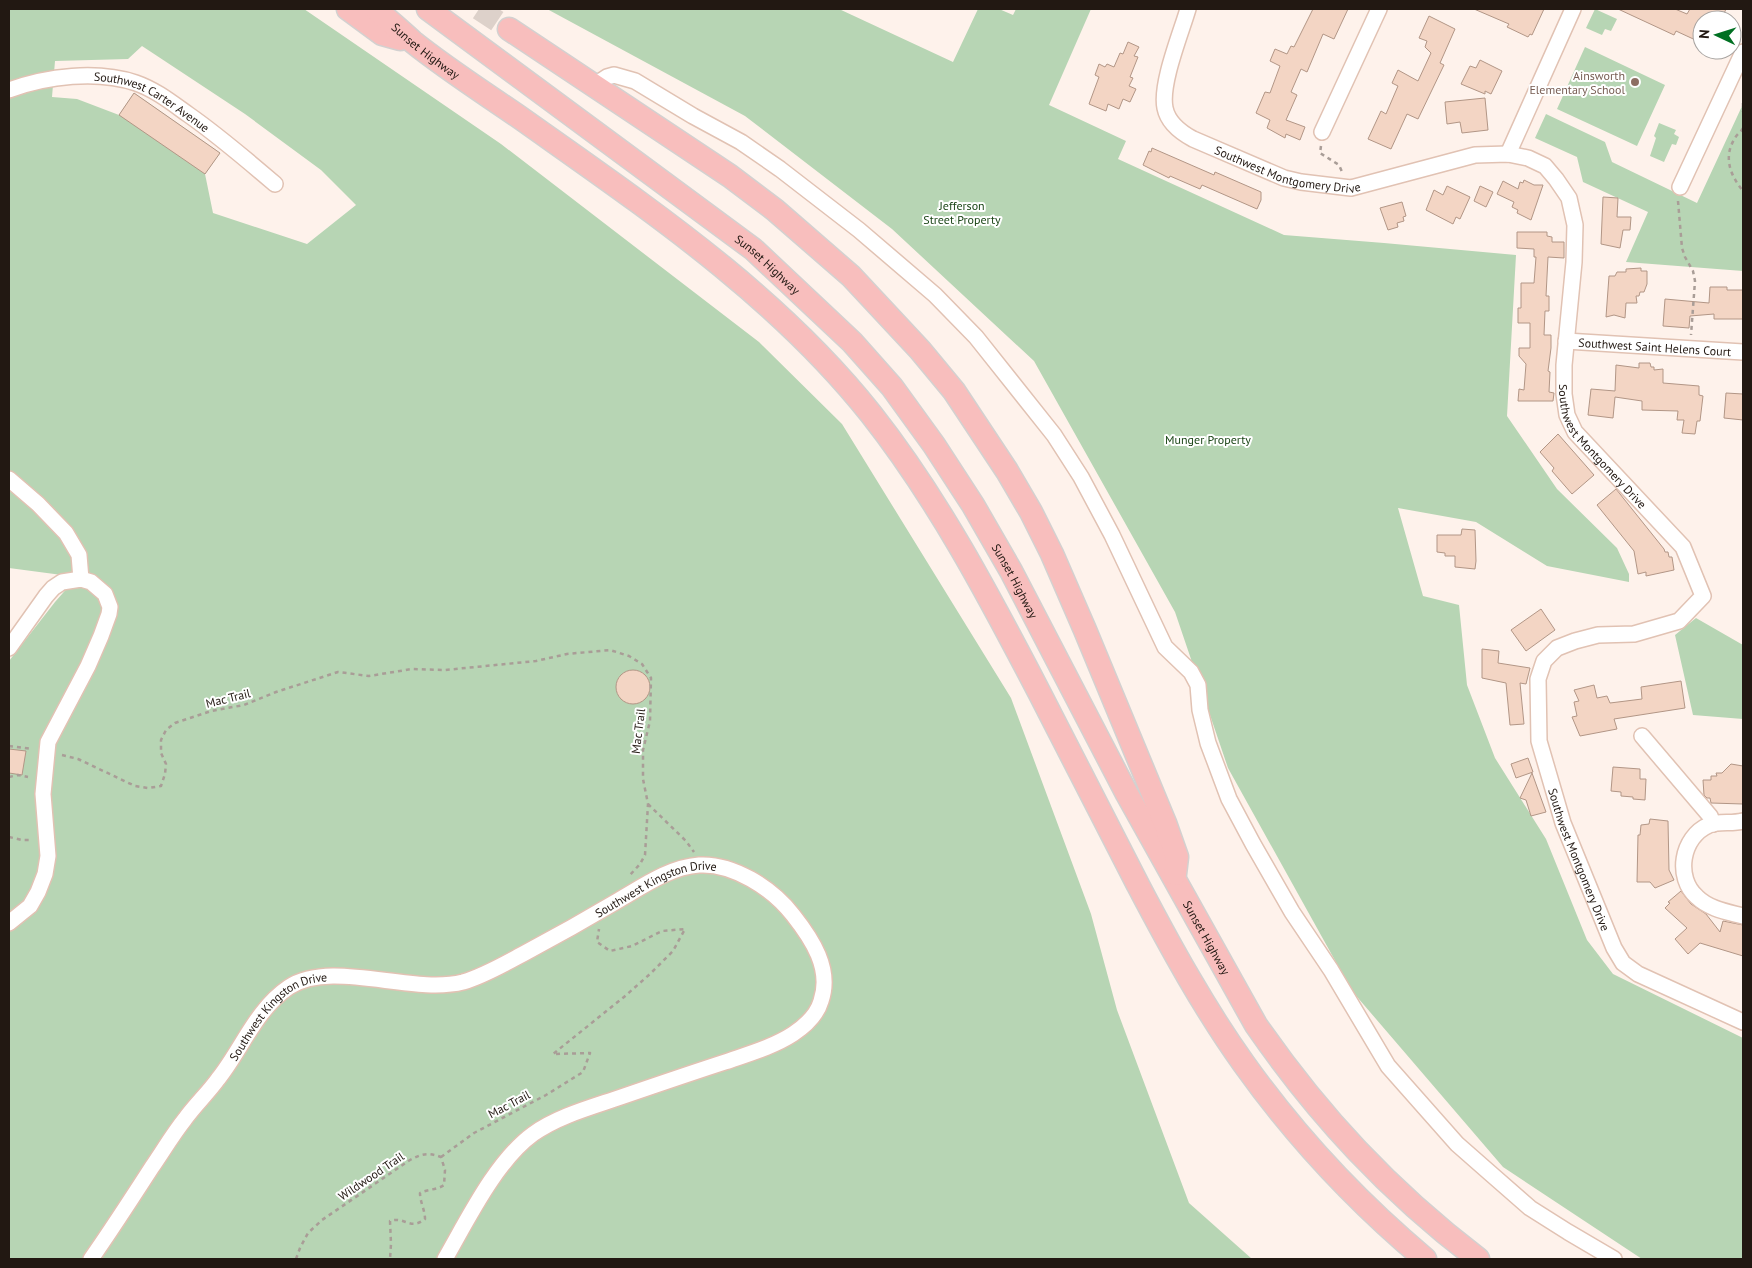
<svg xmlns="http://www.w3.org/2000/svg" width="1752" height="1268" font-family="'PT Sans',sans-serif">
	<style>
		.green { fill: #b7d5b4; fill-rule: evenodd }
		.building { fill: #f3d5c4; stroke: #b29686 }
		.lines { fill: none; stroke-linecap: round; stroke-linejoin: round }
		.highway-tunnel { stroke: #ddd1ca; stroke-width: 22; stroke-dasharray: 22 11; stroke-linecap: butt }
		.minor-casing { stroke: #e1c2b3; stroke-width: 18 }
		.highway-casing { stroke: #d3d1d0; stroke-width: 25 }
		.path { stroke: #a99d97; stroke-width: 2.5; stroke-dasharray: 4 4; stroke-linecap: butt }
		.minor { stroke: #fff; stroke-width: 15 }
		.highway { stroke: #f8bebd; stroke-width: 22 }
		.education-dot { fill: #8d6e63; stroke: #fff; stroke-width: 2 }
		.labels { text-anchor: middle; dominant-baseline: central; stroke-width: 4; stroke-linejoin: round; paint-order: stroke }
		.street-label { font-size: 12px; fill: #221812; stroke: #fff }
		.education-label { font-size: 12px; fill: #785e54; stroke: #fff; text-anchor: end }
		.park-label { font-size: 12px; fill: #1a4516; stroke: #fff }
	</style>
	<rect width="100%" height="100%" fill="#fef2eb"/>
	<path class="green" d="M9,9H304L501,144L759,342L842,424L1011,698L1091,914L1117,1010L1189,1203L1252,1259H9V661L55,602L77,577L9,568ZM142,46L245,114L321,170L356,205L307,244L213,213L205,174L220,153L134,93L119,115L77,99L52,97L55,61L128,59Z
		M547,9H839L953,62L978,9H999L1013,15L1016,9H1091L1049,105L1126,141L1118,159L1284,235L1384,243L1516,255L1507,416L1557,489L1617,548L1629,574V582L1547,566L1476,522L1398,508L1423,596L1459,605L1467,685L1495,758L1546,839L1587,940L1613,974L1743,1038V1259H1642L1503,1167L1352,991L1228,768L1175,612L1034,361L892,229L745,116Z
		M1595,9L1617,19L1611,31L1605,29L1602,35L1586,28Z
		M1585,47L1665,85L1637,146L1557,109Z
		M1743,104V271L1626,262L1648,212L1583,182L1577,157L1535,138L1546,114L1605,142L1612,162L1697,203Z
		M1659,123L1676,130L1674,134L1679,137L1676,145L1672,144L1664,162L1650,156L1656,138L1654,136Z
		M1696,618L1743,645V719L1693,715L1675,635Z"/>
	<path class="building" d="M1313,9H1348L1334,39L1323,34L1307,72L1301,69L1291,92L1297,95L1286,120L1305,127L1300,140L1286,134L1285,138L1267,128L1270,120L1256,113L1265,92L1270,93L1280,66L1270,61L1275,49L1287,54L1291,46L1294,47Z
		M1474,9H1544L1532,35L1530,34L1528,37L1507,27L1509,24Z
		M1618,9H1675L1687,14L1690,9H1726L1721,20H1702V43L1676,31L1674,35Z
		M1429,16L1455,29L1440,63L1444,65L1418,119L1407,114L1391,149L1368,139L1381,111L1386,114L1398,86L1392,83L1398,70L1418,81L1431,53L1425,47L1427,41L1419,38Z
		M1128,42L1139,47L1134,56L1138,57L1130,77L1133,78L1129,86L1136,89L1130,102L1123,99L1119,109L1108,104L1106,111L1089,104L1099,77L1095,75L1099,64L1105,67L1107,64L1114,67L1120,53L1123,54Z
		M1480,60L1502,71L1491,94L1485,91V94L1461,84L1470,66L1476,68Z
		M134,93L220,153L205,174L119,115Z
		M1485,98L1488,130L1462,133L1460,122L1447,124L1445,102Z
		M1152,148L1214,175L1215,172L1261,192V200L1257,209L1202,185L1200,189L1170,176L1169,178L1143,165L1149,151L1151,152Z
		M1524,180L1534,185H1543L1531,220L1517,213L1518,210L1512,207L1514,202L1497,194L1503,181L1518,189L1520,182L1523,183Z
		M1447,186L1470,197L1460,219L1456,217L1453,224L1426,210L1434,190L1443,195Z
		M1480,186L1493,192L1486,207L1474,201Z
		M1603,197L1618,198L1617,217H1631L1630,230H1623L1620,248L1601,244Z
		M1402,202L1406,216L1403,217L1404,221L1397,223L1398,227L1388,230L1380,208Z
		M1517,232H1547V236L1552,237V242H1564V258L1548,257L1546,296H1549V311H1545L1544,335H1551V348L1548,371L1550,372L1549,392L1554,393L1553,401H1518L1519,389L1524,390L1526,364L1519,356V348H1530V323H1518V308H1521V283H1534L1536,257H1534V249L1517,248Z
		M1641,268V271H1647V284L1644,292H1640L1639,296H1636L1637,303H1626L1625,318L1614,315L1606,317L1609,276H1615L1617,272H1626V269Z
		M1710,287H1727V290H1743V319H1714V314L1690,316L1689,328L1663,326L1665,299L1709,303Z
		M1639,363H1650L1651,367H1654V370L1663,369V383L1699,386V395L1703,396L1700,421H1697L1695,434L1682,433L1684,420H1677L1678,411L1642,410V401L1615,397L1613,418L1588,415L1591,389L1615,391L1616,365L1639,368Z
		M1726,393L1743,394V420L1724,418Z
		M1558,434L1594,475L1572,494L1552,471L1554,468L1540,452Z
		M1616,489L1664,549L1665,552H1668L1669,557H1672L1674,570L1646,576V572L1638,574L1634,551L1597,505Z
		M1462,529L1475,530L1476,561L1475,569L1455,567V556H1445V553L1437,552V535H1461Z
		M1541,609L1555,630L1526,651L1511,630Z
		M1482,649L1499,651L1498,663L1530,668L1526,684L1520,683L1524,724L1510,725L1506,683L1482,678Z
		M616 687a17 17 0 1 1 34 0a17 17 0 1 1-34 0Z
		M1681,681L1685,708L1614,719L1617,729L1580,736L1572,717L1577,716L1574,702L1579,701L1574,690L1594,685L1597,698L1607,696L1610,703L1642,699L1641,687Z
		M9,749L26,751L22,775L9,773Z
		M1528,758L1533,772L1516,778L1511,764Z
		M1731,764L1743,766V804L1711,803L1710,798H1707L1704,795L1703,780H1711V776H1717L1716,773H1722Z
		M1613,767L1640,769V779H1646L1645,800L1633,799V797L1621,796V792L1611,791Z
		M1532,773L1546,812L1531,816L1526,800L1520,798Z
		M1650,819L1668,821L1669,870L1674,880L1655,888L1650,882H1637L1638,835H1640L1641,825L1649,824Z
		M1681,891L1691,904L1706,914L1720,932L1723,921L1743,925V956L1700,943L1688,954L1675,939L1687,928L1665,908L1670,903L1668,902Z"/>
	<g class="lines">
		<path class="highway-tunnel" d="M479,9L509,29"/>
		<g class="minor-casing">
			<g id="minor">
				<path id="s1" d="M1188,9C1181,33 1160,84 1165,108C1168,123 1180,132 1193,139L1284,178L1301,182L1351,188L1475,155L1508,154L1528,158L1545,166L1556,179L1569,198L1575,225L1574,262L1564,365V394L1567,415L1575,432L1683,547L1703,596L1679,621L1634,634L1598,635L1575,641L1557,648L1544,661L1538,679L1539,741L1563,823L1614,948L1623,963L1638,974L1743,1022"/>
				<path d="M595,85L607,77L614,75L635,81L693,116L741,142L780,169L859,230L935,295L976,337L1054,435L1081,477L1112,535L1165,647L1191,672L1198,685L1200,710L1208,743L1229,799L1253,844L1292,912L1331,970L1388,1066L1457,1144L1490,1173L1530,1208L1568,1232L1614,1259"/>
				<path id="s2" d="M9,90C47,76 97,70 136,83C156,90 172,103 189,115C219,136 247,160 275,184"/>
				<path d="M1322,132L1379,9"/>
				<path d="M1508,154L1573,9"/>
				<path d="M1680,187L1743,52"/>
				<path id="s3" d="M1566,341L1743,352"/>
				<path d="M9,479L38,504L66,533L79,555L81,579"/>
				<path d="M9,648L46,596L53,588L62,582L81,579L91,582L105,594L110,607L109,614L101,636L88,666L48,742L43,794L48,856L45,874L38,892L30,906L9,923"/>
				<path d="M1642,736L1710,816L1713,824"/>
				<path d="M1743,821C1732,824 1719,821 1709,825C1681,837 1675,878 1697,897C1709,909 1728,912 1743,916"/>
				<path id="s4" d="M91,1259C112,1229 132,1198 152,1167C163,1151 173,1134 185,1119C195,1105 208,1093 218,1079C242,1049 256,1009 289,987C332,959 412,995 463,982C484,976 504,964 523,954C555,937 587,919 619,900C643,886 670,867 699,865C733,863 772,888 793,915C812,939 832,969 821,1001C817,1015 805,1026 793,1034C773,1047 748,1054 725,1062C691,1073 656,1085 621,1097C592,1107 558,1116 533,1134C496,1161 468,1219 445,1259"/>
			</g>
		</g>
		<g class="highway-casing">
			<g id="highway">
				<path d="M348,9L382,34L400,39"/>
				<path id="s5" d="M376,9C388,20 401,31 413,42C448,70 486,94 522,119C646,207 776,294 871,414C938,499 989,596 1039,692C1072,757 1105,821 1138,885C1170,946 1204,1008 1244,1064C1296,1137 1357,1202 1425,1259"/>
				<path id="s6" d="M428,9L753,249L852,342L892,387L934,445L973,505L1011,571L1127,794L1256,1025C1319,1116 1389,1191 1478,1259"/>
				<path d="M509,29L730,176L775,210L851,276L920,350L954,391L1007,471L1031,512L1052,554L1085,630L1165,823L1177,857L1175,874"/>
			</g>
		</g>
		<path class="path" d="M1743,103V112
			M1743,128C1741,132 1737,134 1735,138C1723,157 1730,175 1743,191
			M1321,146L1320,153L1339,165L1343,174
			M1678,201L1682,248L1685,257L1693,271L1695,281L1691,335
			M9,746L32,749
			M62,755L78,759L135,786L148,788L161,786L165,774L166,764L161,753V740L166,730L175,723L211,711L244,705L276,692L338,672L369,676L412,669L445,670L536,661L567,654L610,650L629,656L642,664L651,678L650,721L643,750V779L648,804L645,855L640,864L630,875
			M9,777L18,775L28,777
			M648,804L686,841L694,852
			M9,837L22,840H32
			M441,1157L474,1133L546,1095L583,1072L590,1053L553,1054L624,997L650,974L673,951L685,929L662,931L632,946L610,951L597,942L599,929
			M296,1259L300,1248L308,1233L322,1220L410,1160C421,1154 428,1152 441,1157L445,1170L444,1185C437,1190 428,1189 420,1193C420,1202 425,1210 425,1219C410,1231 405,1216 390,1221L391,1244L390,1259"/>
		<use href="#minor" class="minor"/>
		<use href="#highway" class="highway"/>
	</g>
	<circle class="education-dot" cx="1635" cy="82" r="5"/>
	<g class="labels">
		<g class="street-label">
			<text stroke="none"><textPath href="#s5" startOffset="65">Sunset Highway</textPath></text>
			<text stroke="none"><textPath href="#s2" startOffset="151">Southwest Carter Avenue</textPath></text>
			<text stroke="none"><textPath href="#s1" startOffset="246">Southwest Montgomery Drive</textPath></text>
			<text stroke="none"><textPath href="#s6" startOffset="425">Sunset Highway</textPath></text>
			<text stroke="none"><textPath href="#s3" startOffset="89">Southwest Saint Helens Court</textPath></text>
			<text stroke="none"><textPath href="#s1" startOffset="816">Southwest Montgomery Drive</textPath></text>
			<text stroke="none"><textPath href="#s6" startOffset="830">Sunset Highway</textPath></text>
			<text transform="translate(228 698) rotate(-14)">Mac Trail</text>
			<text transform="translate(638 731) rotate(-83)">Mac Trail</text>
			<text stroke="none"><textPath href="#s1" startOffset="1386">Southwest Montgomery Drive</textPath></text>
			<text stroke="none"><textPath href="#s4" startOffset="730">Southwest Kingston Drive</textPath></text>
			<text stroke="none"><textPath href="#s6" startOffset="1235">Sunset Highway</textPath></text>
			<text stroke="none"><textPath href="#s4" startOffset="311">Southwest Kingston Drive</textPath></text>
			<text transform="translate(509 1104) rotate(-28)">Mac Trail</text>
			<text transform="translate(371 1176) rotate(-34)">Wildwood Trail</text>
		</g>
		<g class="education-label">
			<text x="1625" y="75">Ainsworth<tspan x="1625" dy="14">Elementary School</tspan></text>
		</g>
		<g class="park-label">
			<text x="962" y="205">Jefferson<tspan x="962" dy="14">Street Property</tspan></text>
			<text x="1208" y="439">Munger Property</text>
		</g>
	</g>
	<rect width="1752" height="1268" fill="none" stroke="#221812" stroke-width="20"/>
	<g transform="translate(1717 35) rotate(274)"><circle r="24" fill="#ffffff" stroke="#a7a3a0"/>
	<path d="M0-4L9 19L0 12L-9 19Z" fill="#007022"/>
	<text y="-8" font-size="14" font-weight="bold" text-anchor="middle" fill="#221812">N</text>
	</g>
</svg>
